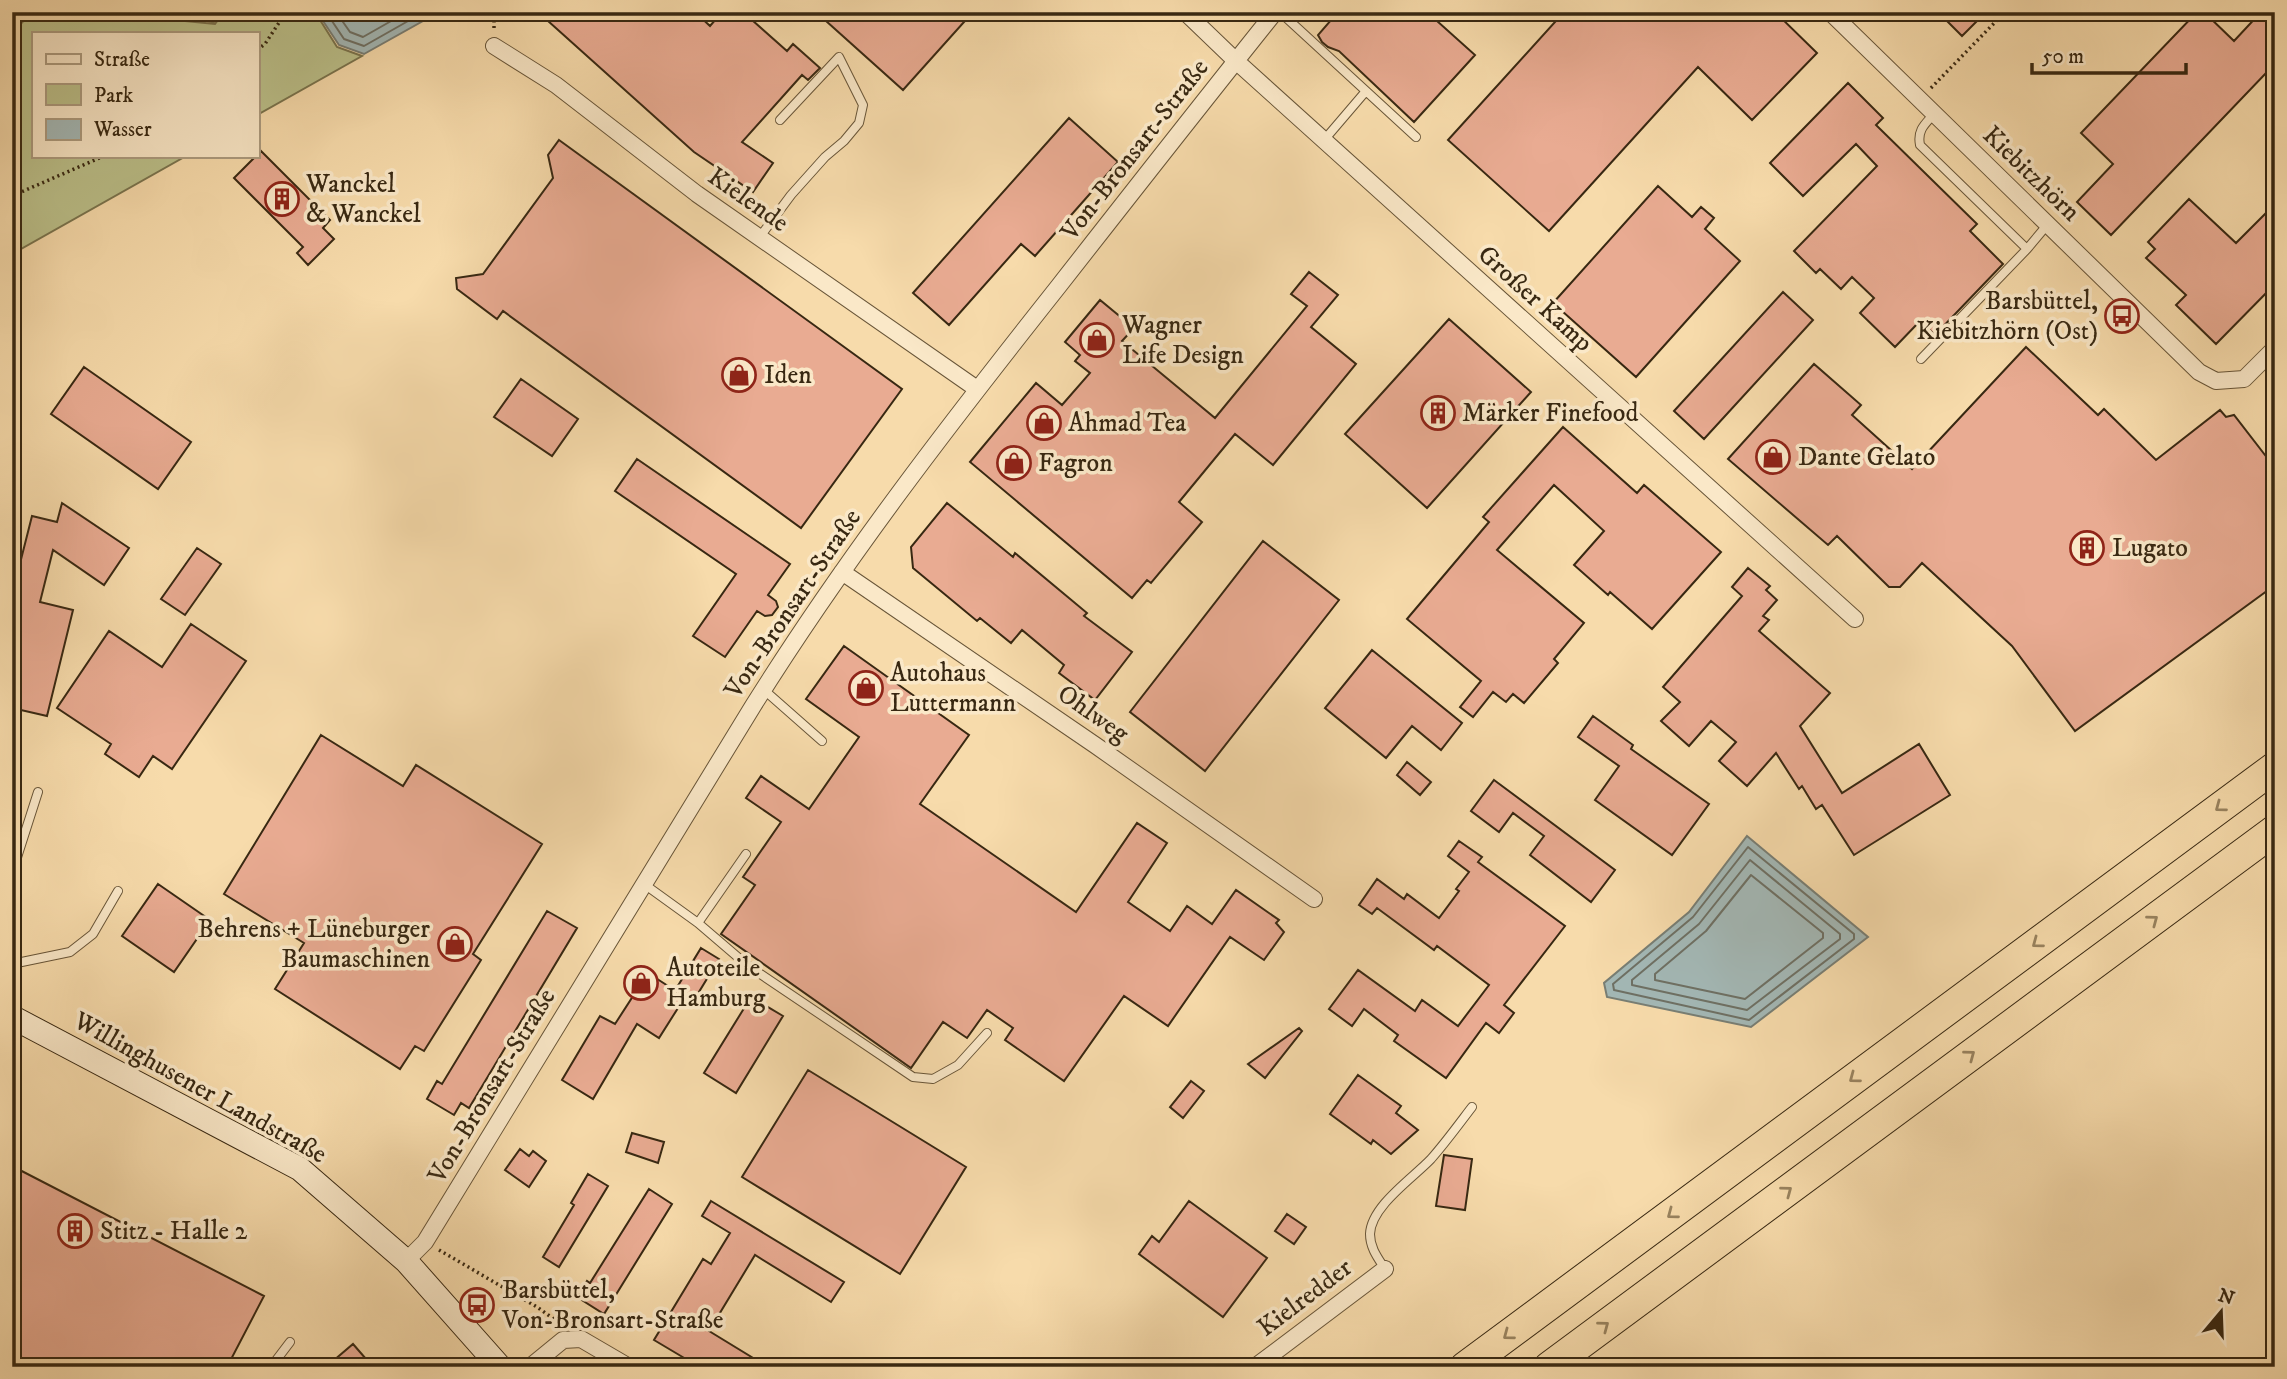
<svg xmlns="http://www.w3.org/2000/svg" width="2287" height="1379" font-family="'IM FELL DW Pica',serif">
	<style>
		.green { fill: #bbc08a; stroke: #7a744e; stroke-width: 2 }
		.water { fill: #a3b8b6; stroke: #787e74; stroke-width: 2 }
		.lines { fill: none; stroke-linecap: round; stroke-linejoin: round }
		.shore { stroke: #6e7064; stroke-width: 2 }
		.building { fill: #e9ab92; stroke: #382812; stroke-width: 2 }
		.lane-casing { stroke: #685538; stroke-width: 10 }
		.street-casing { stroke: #685538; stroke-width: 18 }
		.secondary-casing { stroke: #382812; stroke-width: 25 }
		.highway-casing { stroke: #382812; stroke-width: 32 }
		.path { stroke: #382812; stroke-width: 3.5; stroke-dasharray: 2 3.5; stroke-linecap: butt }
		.lane { stroke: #fae8c8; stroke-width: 8 }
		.street { stroke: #fae8c8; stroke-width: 16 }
		.secondary { stroke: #fae8c8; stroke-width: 23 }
		.highway { stroke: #f7dbab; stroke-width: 30 }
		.oneway { stroke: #98825e }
		.labels { text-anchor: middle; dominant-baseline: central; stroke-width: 7; stroke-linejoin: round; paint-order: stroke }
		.street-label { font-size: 26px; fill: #382812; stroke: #fae8c8 }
		.poi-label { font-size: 26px; fill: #382812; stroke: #fae8c8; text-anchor: start }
	</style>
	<rect width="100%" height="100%" fill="#f7dbab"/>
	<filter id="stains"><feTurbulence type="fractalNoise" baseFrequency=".00286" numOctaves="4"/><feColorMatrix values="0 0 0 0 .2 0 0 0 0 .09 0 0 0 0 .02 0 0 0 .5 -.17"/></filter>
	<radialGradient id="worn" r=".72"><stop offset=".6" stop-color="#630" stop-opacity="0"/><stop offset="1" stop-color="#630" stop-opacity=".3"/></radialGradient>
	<path class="green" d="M32,12H162L175,20L215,24L224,12H315L337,47L362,56L257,115V33H33V156H186L12,254V33Z
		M168,12H221L214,22L176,17Z"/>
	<path class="water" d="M317,12H439L364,54L339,45Z
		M1747,836L1868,937L1751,1027L1607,997L1604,983L1689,912Z"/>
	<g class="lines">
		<path class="shore" d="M326,12L344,39L364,46L424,12
			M336,12L350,32L363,37L407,12
			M1748,847L1854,934V939L1749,1020L1614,990L1613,984L1693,917Z
			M1750,860L1840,934V939L1747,1010L1632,985V980L1699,924Z
			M1751,875L1823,933V938L1745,999L1655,980V974L1706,931Z"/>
	</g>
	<path class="building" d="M538,12H695L710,26L722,12H743L787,51L793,44L820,68L808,80L802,75L742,142L773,163L753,192L694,152Z
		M816,12H973L903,90Z
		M1338,12H1427L1475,55L1414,122L1339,51L1328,47L1322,42L1318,35Z
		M1564,12H1775L1817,53L1752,120L1698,67L1549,231L1448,140Z
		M1938,12H1986L1962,36Z
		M2197,12H2204L2234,41L2261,12H2275V81L2267,72L2111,235L2077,202L2113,164L2081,133Z
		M1848,83L1883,118L1876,125L1977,224L1970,231L2003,264L1935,335L1920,321L1895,347L1860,313L1874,298L1852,277L1841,289L1820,269L1816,273L1794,251L1877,166L1856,144L1803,196L1770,163Z
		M1069,118L1118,162L1035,256L1021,244L949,325L913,293Z
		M559,140L902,389L801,528L503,311L497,319L457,289L456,278L483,274L553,178L548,155Z
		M261,151L330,220L323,228L334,239L308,265L297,253L303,247L234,178Z
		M1658,186L1692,217L1701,207L1714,218L1705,229L1740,261L1636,377L1553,303Z
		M2189,199L2236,243L2275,204V284L2216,344L2176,305L2186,295L2146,258L2155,249L2148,242Z
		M1309,272L1338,295L1311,327L1356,364L1273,465L1235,434L1179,502L1202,522L1151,583L1147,580L1132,598L970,462L1036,383L1062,405L1090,373L1075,361L1080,355L1065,342L1100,300L1134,328L1122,341L1215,418L1307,306L1291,294Z
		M1783,292L1813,320L1704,439L1674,411Z
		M1449,319L1531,392L1427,508L1345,434Z
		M2026,347L2098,415L2104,409L2156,460L2220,410L2226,417L2234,415L2275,468V585L2075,731L2012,646L1922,563L1900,587H1889L1837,536L1828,545L1728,459L1814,364L1861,405L1852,415L1912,469Z
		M84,367L191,442L158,489L51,414Z
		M521,379L578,419L552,456L494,417Z
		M1563,427L1637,493L1644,485L1721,552L1652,629L1610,592L1608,595L1574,565L1604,531L1554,485L1497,550L1584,623L1554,659L1558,663L1524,703L1513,694L1506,702L1493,692L1473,717L1460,707L1481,681L1407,619L1489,522L1483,517Z
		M637,459L790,564L768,595L776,601L778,607L772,615L765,616L757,611L725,657L693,636L736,574L615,491Z
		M62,503L129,548L104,585L53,550L40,602L73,610L47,716L12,708V595L32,516L57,522Z
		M947,503L1013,557L1015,553L1087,613L1084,616L1132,652L1095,700L1059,673L1064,665L1022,630L1011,643L980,618L977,621L913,568L911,547Z
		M1263,541L1339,600L1205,771L1130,712Z
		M197,548L221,564L185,615L161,599Z
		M1748,568L1770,586L1766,590L1777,600L1763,616L1769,620L1759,631L1830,693L1800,726L1842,793L1919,744L1950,795L1854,855L1822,805L1816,809L1802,786L1799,789L1776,753L1747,786L1719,761L1736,742L1711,721L1689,746L1661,721L1680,702L1663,687L1742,596L1732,587Z
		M191,624L246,661L172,769L153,756L139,777L105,754L111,744L57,708L109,631L162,667Z
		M844,646L969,735L920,804L1076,912L1137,823L1167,843L1128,902L1170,931L1187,906L1212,924L1236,890L1279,920L1276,923L1284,932L1264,960L1230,937L1168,1026L1124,996L1064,1081L1005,1040L1013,1028L987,1010L967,1038L943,1022L911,1068L721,934L755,885L743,877L781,822L746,798L761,776L809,809L859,737L806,699Z
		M1372,650L1462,723L1441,750L1412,726L1386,758L1325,708Z
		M1593,716L1633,745L1631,749L1709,804L1672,855L1595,800L1619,766L1578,737Z
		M321,735L403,786L416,765L542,844L473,954L481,960L424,1051L415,1046L400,1069L275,989L304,943L224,894Z
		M1407,762L1431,782L1420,795L1397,775Z
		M1494,780L1615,870L1591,902L1530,855L1544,836L1513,813L1499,832L1471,811Z
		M1459,841L1482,857L1478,862L1565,926L1504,1005L1514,1013L1499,1033L1486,1023L1446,1078L1394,1041L1398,1035L1364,1009L1352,1026L1329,1009L1358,970L1415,1011L1422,1000L1458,1026L1489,985L1437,946L1434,950L1377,908L1372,914L1359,905L1377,879L1404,899L1407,894L1439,918L1459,891L1456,889L1469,872L1448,856Z
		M158,884L210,920L174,972L122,936Z
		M547,911L577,928L469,1108L461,1103L454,1115L427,1099L437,1081L442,1084Z
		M701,948L719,959L694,1000L676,989Z
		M648,973L685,997L659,1038L637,1024L593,1099L562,1080L600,1016L615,1024Z
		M751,997L783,1016L736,1093L704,1073Z
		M1299,1028L1302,1031L1265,1078L1248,1064Z
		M808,1070L966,1167L900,1274L742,1177Z
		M1358,1075L1401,1106L1396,1113L1418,1130L1391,1154L1373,1140L1371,1144L1330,1114Z
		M1191,1081L1204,1091L1183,1118L1170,1107Z
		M632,1133L664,1142L658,1163L626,1152Z
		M520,1149L529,1156L533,1151L546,1161L529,1187L505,1170Z
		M1444,1155L1472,1159L1465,1210L1436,1206Z
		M12,1166L264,1296L227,1367H12Z
		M588,1174L608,1186L559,1267L543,1257L574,1205L571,1203Z
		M649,1189L672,1204L604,1314L577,1297L587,1281L590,1283Z
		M711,1201L844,1282L831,1302L755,1255L709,1331L768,1367H707L693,1359L691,1362L654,1340L703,1259L711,1264L730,1233L702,1216Z
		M1189,1201L1267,1258L1223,1317L1139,1254L1152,1236L1159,1242Z
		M1287,1214L1306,1227L1294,1244L1275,1231Z
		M353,1344L373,1367H326Z"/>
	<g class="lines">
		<g class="lane-casing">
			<path id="lane" d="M1280,12L1416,137
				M1934,114C1925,124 1917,130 1920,145L2027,249L2048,224
				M1325,139L1366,91
				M759,238L791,195L825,157L844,141L859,123L863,105L839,57L780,120
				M1921,359L2027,249
				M763,689L822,741
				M12,873L38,792
				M644,884L698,923L746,854
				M698,923L747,965L913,1077L933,1079L958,1065L987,1033
				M12,964L70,952L93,934L118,891
				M1385,1269C1378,1258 1370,1248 1370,1234C1371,1206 1413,1178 1431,1159C1446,1142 1459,1124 1472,1107
				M271,1367L290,1342"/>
		</g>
		<g class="street-casing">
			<path id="street" d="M1185,12L1236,61L1855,619
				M1830,12L2199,372L2216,381L2244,379L2275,348
				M494,46L556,85L697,194L977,389
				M842,572L1095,745L1314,899
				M406,1261L425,1242L753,706C845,559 951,422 1058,287C1130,195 1202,103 1275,12
				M530,1367L563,1340L581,1339L629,1367
				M1255,1367L1385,1269"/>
		</g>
		<g class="secondary-casing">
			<path id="secondary" d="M12,1017L300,1169L406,1261L500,1367"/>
		</g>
		<g class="highway-casing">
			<path id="highway" d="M1465,1367L2275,767
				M1549,1367L2275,830"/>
		</g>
		<path class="path" d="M12,22L22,12
			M494,28V12
			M257,50L265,44L286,12
			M1931,88L2005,12
			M12,196L104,156
			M439,1250L537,1307L558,1322"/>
		<use href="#lane" class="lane"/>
		<use href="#street" class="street"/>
		<use href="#secondary" class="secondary"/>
		<use href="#highway" class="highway"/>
	</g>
	<defs><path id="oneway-chevron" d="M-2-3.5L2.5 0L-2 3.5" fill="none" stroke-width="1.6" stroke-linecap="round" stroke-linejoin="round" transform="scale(1.75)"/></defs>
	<g class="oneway">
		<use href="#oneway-chevron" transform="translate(2220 807) rotate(143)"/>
		<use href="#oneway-chevron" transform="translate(2153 920) rotate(-37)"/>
		<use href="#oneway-chevron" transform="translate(2037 943) rotate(143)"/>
		<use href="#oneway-chevron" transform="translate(1970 1055) rotate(-37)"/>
		<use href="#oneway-chevron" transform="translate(1854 1078) rotate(143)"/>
		<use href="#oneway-chevron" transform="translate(1787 1191) rotate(-37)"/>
		<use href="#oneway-chevron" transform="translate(1672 1214) rotate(143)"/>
		<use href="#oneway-chevron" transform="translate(1604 1326) rotate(-37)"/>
		<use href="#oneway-chevron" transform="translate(1508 1335) rotate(143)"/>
	</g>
	<defs>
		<g id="building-ring" transform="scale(1.75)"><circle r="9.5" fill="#fae8c8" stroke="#8f2418" stroke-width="1.5"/><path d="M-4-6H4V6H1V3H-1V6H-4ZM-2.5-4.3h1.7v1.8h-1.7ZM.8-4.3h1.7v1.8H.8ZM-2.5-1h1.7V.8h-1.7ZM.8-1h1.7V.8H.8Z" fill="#8f2418"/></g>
		<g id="bus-ring" transform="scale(1.75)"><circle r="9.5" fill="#fae8c8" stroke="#8f2418" stroke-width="1.5"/><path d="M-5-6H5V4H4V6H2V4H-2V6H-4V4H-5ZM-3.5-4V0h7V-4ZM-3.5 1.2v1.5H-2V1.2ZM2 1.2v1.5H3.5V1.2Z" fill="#8f2418"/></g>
		<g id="shop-ring" transform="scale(1.75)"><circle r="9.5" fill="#fae8c8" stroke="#8f2418" stroke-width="1.5"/><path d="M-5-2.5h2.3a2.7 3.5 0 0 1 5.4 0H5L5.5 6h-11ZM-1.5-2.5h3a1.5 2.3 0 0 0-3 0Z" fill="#8f2418"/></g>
	</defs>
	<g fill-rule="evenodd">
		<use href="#building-ring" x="282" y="199"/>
		<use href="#bus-ring" x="2122" y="316"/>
		<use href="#shop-ring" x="1097" y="340"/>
		<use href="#shop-ring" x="739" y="375"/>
		<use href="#building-ring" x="1438" y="413"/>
		<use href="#shop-ring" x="1044" y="423"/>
		<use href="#shop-ring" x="1773" y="457"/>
		<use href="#shop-ring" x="1014" y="463"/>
		<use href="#building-ring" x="2087" y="548"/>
		<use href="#shop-ring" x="866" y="688"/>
		<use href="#shop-ring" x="455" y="944"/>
		<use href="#shop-ring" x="641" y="983"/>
		<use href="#building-ring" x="75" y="1231"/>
		<use href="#bus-ring" x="477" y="1305"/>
	</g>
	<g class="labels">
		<g class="street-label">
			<text transform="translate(1135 150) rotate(-52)">Von-Bronsart-Straße</text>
			<text transform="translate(2031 174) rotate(44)">Kiebitzhörn</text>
			<text transform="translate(748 200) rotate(35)">Kielende</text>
			<text transform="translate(1535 299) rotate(42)">Großer Kamp</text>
			<text transform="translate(793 604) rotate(-56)">Von-Bronsart-Straße</text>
			<text transform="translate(1093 714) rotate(35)">Ohlweg</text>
			<text transform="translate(492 1086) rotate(-59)">Von-Bronsart-Straße</text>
			<text transform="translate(200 1088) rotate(29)">Willinghusener Landstraße</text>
			<text transform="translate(1305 1298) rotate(-37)">Kielredder</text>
		</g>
		<g class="poi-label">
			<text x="306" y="184">Wanckel<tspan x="306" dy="30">&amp; Wanckel</tspan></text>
			<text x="2098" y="301" text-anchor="end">Barsbüttel,<tspan x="2098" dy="30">Kiebitzhörn (Ost)</tspan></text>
			<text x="1122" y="325">Wagner<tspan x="1122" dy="30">Life Design</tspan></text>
			<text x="764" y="375">Iden</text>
			<text x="1462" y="413">Märker Finefood</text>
			<text x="1068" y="423">Ahmad Tea</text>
			<text x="1798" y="457">Dante Gelato</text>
			<text x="1038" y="463">Fagron</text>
			<text x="2112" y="548">Lugato</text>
			<text x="890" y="673">Autohaus<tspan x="890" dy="30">Luttermann</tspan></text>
			<text x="430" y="929" text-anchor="end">Behrens + Lüneburger<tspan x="430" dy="30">Baumaschinen</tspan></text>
			<text x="666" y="968">Autoteile<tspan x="666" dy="30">Hamburg</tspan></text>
			<text x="100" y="1231">Stitz - Halle 2</text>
			<text x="502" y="1290">Barsbüttel,<tspan x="502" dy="30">Von-Bronsart-Straße</tspan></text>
		</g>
	</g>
	<rect width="2287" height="1379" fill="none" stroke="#f7dbab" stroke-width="42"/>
	<rect x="14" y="14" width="2259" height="1351" fill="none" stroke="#382812" stroke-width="3.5"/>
	<rect x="21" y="21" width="2245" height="1337" fill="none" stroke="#382812" stroke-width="2"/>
	<rect x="32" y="32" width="228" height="126" fill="#fae8c8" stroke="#ac9b7f" stroke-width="2"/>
	<rect x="46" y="54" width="35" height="10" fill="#fae8c8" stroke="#ac9b7f" stroke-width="2"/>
	<text x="94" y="66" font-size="21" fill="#382812">Straße</text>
	<rect x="46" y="84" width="35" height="21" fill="#bbc08a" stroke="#ac9b7f" stroke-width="2"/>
	<text x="94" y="102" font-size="21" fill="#382812">Park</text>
	<rect x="46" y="119" width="35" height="21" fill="#a3b8b6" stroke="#ac9b7f" stroke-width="2"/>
	<text x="94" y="136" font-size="21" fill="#382812">Wasser</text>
	<g transform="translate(2221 1312) rotate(19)" stroke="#fae8c8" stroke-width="5" paint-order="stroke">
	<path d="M0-5L12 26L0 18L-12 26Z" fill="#382812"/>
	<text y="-10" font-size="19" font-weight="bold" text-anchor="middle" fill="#382812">N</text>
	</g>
	<path d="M2032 63v10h154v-10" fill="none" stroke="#382812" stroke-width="3.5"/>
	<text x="2042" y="63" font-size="21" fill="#382812" stroke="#fae8c8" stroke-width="5" paint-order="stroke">50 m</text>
	<rect width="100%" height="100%" filter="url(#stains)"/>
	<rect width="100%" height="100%" fill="url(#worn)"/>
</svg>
